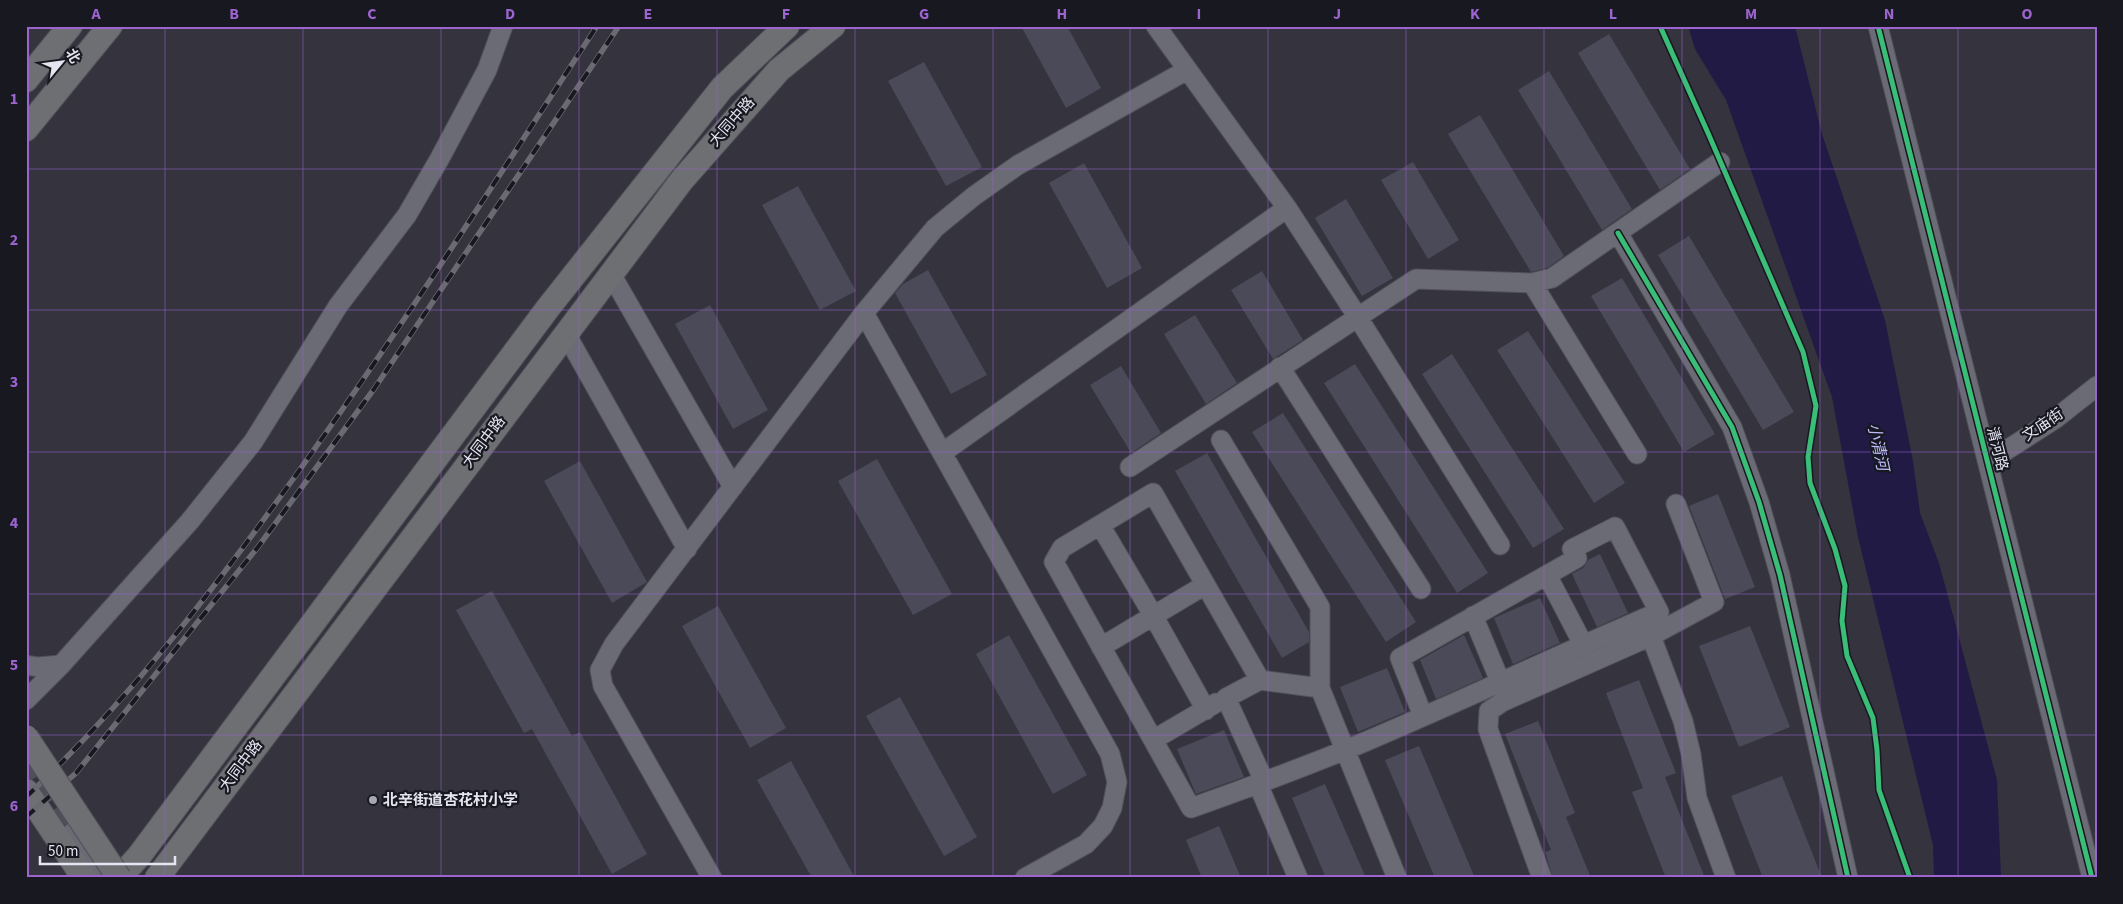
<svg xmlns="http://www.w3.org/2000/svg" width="2123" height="904" font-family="'Source Sans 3','Noto Sans SC',sans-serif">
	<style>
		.water { fill: #211a45 }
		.building { fill: #4b4a58 }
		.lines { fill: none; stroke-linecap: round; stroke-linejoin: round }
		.minor-tunnel { stroke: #4f4e59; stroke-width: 19; stroke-dasharray: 19 9; stroke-linecap: butt }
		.minor-casing { stroke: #51515a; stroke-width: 21 }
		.major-casing { stroke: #51515a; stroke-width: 26 }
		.minor { stroke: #6b6b75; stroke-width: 19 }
		.major { stroke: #6d6f72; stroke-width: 24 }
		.rail-casing { stroke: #6b6a73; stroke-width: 5.5 }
		.rail { stroke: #181821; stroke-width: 4; stroke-dasharray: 11; stroke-linecap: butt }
		.major-bridge-casing { stroke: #51515a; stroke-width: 26; stroke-linecap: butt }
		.major-bridge { stroke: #6d6f72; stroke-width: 24 }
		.cycleway-casing { stroke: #181821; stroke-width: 8 }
		.cycleway { stroke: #3abd76; stroke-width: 5 }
		.grid { fill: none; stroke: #9b64ce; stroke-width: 1; stroke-opacity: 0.55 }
		.poi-dot { fill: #a7a7b3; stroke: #181821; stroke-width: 2 }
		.labels { text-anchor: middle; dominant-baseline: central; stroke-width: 4.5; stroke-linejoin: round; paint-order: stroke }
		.street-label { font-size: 15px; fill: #e5e5f2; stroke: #181821 }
		.poi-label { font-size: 15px; font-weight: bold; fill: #e5e5f2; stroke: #181821; text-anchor: start }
		.water-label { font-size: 16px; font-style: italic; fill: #bdbbfc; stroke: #181821 }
		.neatline { fill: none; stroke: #9b64ce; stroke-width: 2 }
		.grid-label { font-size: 16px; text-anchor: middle; font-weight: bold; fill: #9b64ce }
	</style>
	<rect width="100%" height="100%" fill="#34333e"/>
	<path class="water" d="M1688,26H1795L1822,134L1885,320L1913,461L1920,513L1939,563L1997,780L2001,878H1934L1933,845L1858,537L1832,397L1726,100L1695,49Z"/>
	<path class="building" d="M1021,26H1067L1101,88L1066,108Z
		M1609,34L1690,169L1660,190L1578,53Z
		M924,62L982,167L946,186L888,81Z
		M1549,71L1632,209L1602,230L1518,90Z
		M1480,115L1564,256L1547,268L1531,272L1448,134Z
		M1413,162L1459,240L1428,259L1381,180Z
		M1084,163L1142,268L1107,288L1049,183Z
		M798,186L856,291L820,310L762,205Z
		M1346,199L1393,278L1362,296L1315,218Z
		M1689,236L1794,412L1763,430L1658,255Z
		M928,270L987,375L951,394L895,293L903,284Z
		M1262,271L1303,340L1273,359L1231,290Z
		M1622,278L1715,434L1684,452L1591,296Z
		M710,305L768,410L733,429L675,324Z
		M1195,315L1237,383L1206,404L1164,334Z
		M1528,331L1625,483L1594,503L1497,350Z
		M1452,354L1564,529L1533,548L1422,374Z
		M1355,364L1488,573L1457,593L1324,383Z
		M1121,366L1161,433L1131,453L1090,385Z
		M1283,413L1416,622L1386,642L1252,432Z
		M1207,453L1309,632V642L1282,658L1175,471Z
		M877,459L952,594L913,615L838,481Z
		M580,461L647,582L612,603L544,481Z
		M1718,494L1755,587L1725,599L1689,506Z
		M1600,554L1628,613L1597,627L1572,574L1583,568L1588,560Z
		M492,591L572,736L580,732L647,854L612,874L532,729L524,733L456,610Z
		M1540,598L1560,643L1513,664L1494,618Z
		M718,606L786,728L750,748L682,626Z
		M1750,626L1790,727L1739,747L1699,646Z
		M1009,635L1087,775L1053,794L976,654Z
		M1464,635L1483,678L1436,699L1420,660Z
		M1387,668L1405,712L1358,732L1340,687Z
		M1639,680L1676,773L1665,777L1705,878H1666L1632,792L1643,788L1606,693Z
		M900,697L977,837L944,856L866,716Z
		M1538,721L1575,813L1566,817L1591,878H1553L1545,852L1551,850L1505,734Z
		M1224,730L1244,777L1196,794L1177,749Z
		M1419,746L1475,878H1435L1385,760Z
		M791,761L855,878H812L757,780Z
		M1782,776L1822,878H1763L1731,796Z
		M1325,784L1366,878H1326L1292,798Z
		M1219,826L1241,878H1202L1186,840Z"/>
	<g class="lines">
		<path class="minor-tunnel" d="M26,761L73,832"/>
		<g class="minor-casing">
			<path id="minor" d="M1156,26L1287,208L1357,316L1500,545
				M1878,26L2092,878
				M1618,233L1732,427L1759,502L1780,575L1848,878
				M611,274L733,487
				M1532,283L1637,454
				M864,313L1110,754L1117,782L1112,808L1103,826L1086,844L1025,878
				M566,334L687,549
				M1280,367L1421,589
				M1221,440L1320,607V688L1397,878
				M942,453L1287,208
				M1988,462L2055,419L2097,386
				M1130,467L1416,279L1532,283L1552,278L1720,162
				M1100,525L1153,615L1206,710
				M1547,575L1583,644
				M1473,616L1500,681
				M1651,636L1714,602L1676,504
				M1101,647L1205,585
				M26,665L38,667L61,665L190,521L253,442L338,306L407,215L440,158L487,70L503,26
				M1260,680L1153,493L1062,548L1054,562L1191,808C1242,790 1293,771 1343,751C1449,707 1553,657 1659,612L1615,527L1572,549L1577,558L1400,658L1423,716
				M26,700L61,665
				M1153,740L1216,703
				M1264,781L1226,698L1260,680L1320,688
				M1258,784L1298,878
				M73,832L103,878
				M712,878L603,686L600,670L614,644L864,313L935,228L974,196L1018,165L1187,70
				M1542,878L1488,729L1489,711L1502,702L1651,636L1683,721L1691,754L1697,798L1726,878"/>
		</g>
		<g class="major-casing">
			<path id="major" d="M26,80L70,26
				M26,129L110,26
				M26,791L84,878
				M119,878L139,856L548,308L722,88L787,26
				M157,878L682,180L779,70L833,26"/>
		</g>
		<use href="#minor" class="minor"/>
		<use href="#major" class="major"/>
		<g class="rail-casing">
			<path id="rail" d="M26,797C128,702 214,589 296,475C401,329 498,177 597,26
				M26,817L76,773L258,547L374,389L619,26"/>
		</g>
		<use href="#rail" class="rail"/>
		<g class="major-bridge-casing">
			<path id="major-bridge" d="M26,737L119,878"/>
		</g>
		<use href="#major-bridge" class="major-bridge"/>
		<g class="cycleway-casing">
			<path id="cycleway" d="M1660,26L1708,133L1803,352L1816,406L1808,457L1810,483L1835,549L1845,586L1842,621L1847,656L1873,718L1877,750L1879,790L1910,878
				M1878,26L2092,878
				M1618,233L1732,427L1759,502L1780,575L1848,878"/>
		</g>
		<use href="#cycleway" class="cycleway"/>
	</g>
	<path class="grid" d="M165,26V878M303,26V878M441,26V878M579,26V878M717,26V878M855,26V878M993,26V878M1130,26V878M1268,26V878M1406,26V878M1544,26V878M1682,26V878M1820,26V878M1958,26V878M26,169H2097M26,310H2097M26,452H2097M26,594H2097M26,735H2097"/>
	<circle class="poi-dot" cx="373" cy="800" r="5"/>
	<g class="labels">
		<g class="street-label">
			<text transform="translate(732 122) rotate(-49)">大同中路</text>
			<text transform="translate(2043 425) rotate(-34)">文庙街</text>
			<text transform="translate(484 442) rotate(-53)">大同中路</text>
			<text transform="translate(1997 449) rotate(76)">清河路</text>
			<text transform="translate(241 766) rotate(-53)">大同中路</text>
		</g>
		<g class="poi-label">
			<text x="383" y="800">北辛街道杏花村小学</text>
		</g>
		<g class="water-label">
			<text transform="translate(1878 447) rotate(78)">小清河</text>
		</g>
	</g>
	<rect width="2123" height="904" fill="none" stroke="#181821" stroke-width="55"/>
	<g transform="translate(62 62) rotate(61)" stroke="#181821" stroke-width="4" paint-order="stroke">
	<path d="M0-4L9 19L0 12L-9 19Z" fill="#e5e5f2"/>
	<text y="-8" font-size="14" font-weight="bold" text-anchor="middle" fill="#e5e5f2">北</text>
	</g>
	<path d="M40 856v8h135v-8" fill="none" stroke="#e5e5f2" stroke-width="2.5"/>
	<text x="48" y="856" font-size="15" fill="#e5e5f2" stroke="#181821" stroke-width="4" paint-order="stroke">50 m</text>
	<rect x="28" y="28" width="2068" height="848" class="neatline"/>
	<g class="grid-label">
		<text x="96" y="19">A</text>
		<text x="234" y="19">B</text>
		<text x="372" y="19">C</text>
		<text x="510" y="19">D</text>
		<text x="648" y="19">E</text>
		<text x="786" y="19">F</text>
		<text x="924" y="19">G</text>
		<text x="1062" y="19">H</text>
		<text x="1199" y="19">I</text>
		<text x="1337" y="19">J</text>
		<text x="1475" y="19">K</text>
		<text x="1613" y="19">L</text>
		<text x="1751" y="19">M</text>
		<text x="1889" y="19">N</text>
		<text x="2027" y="19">O</text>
		<text x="14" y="104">1</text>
		<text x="14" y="245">2</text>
		<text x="14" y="387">3</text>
		<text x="14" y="528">4</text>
		<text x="14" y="670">5</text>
		<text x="14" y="811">6</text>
	</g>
</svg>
